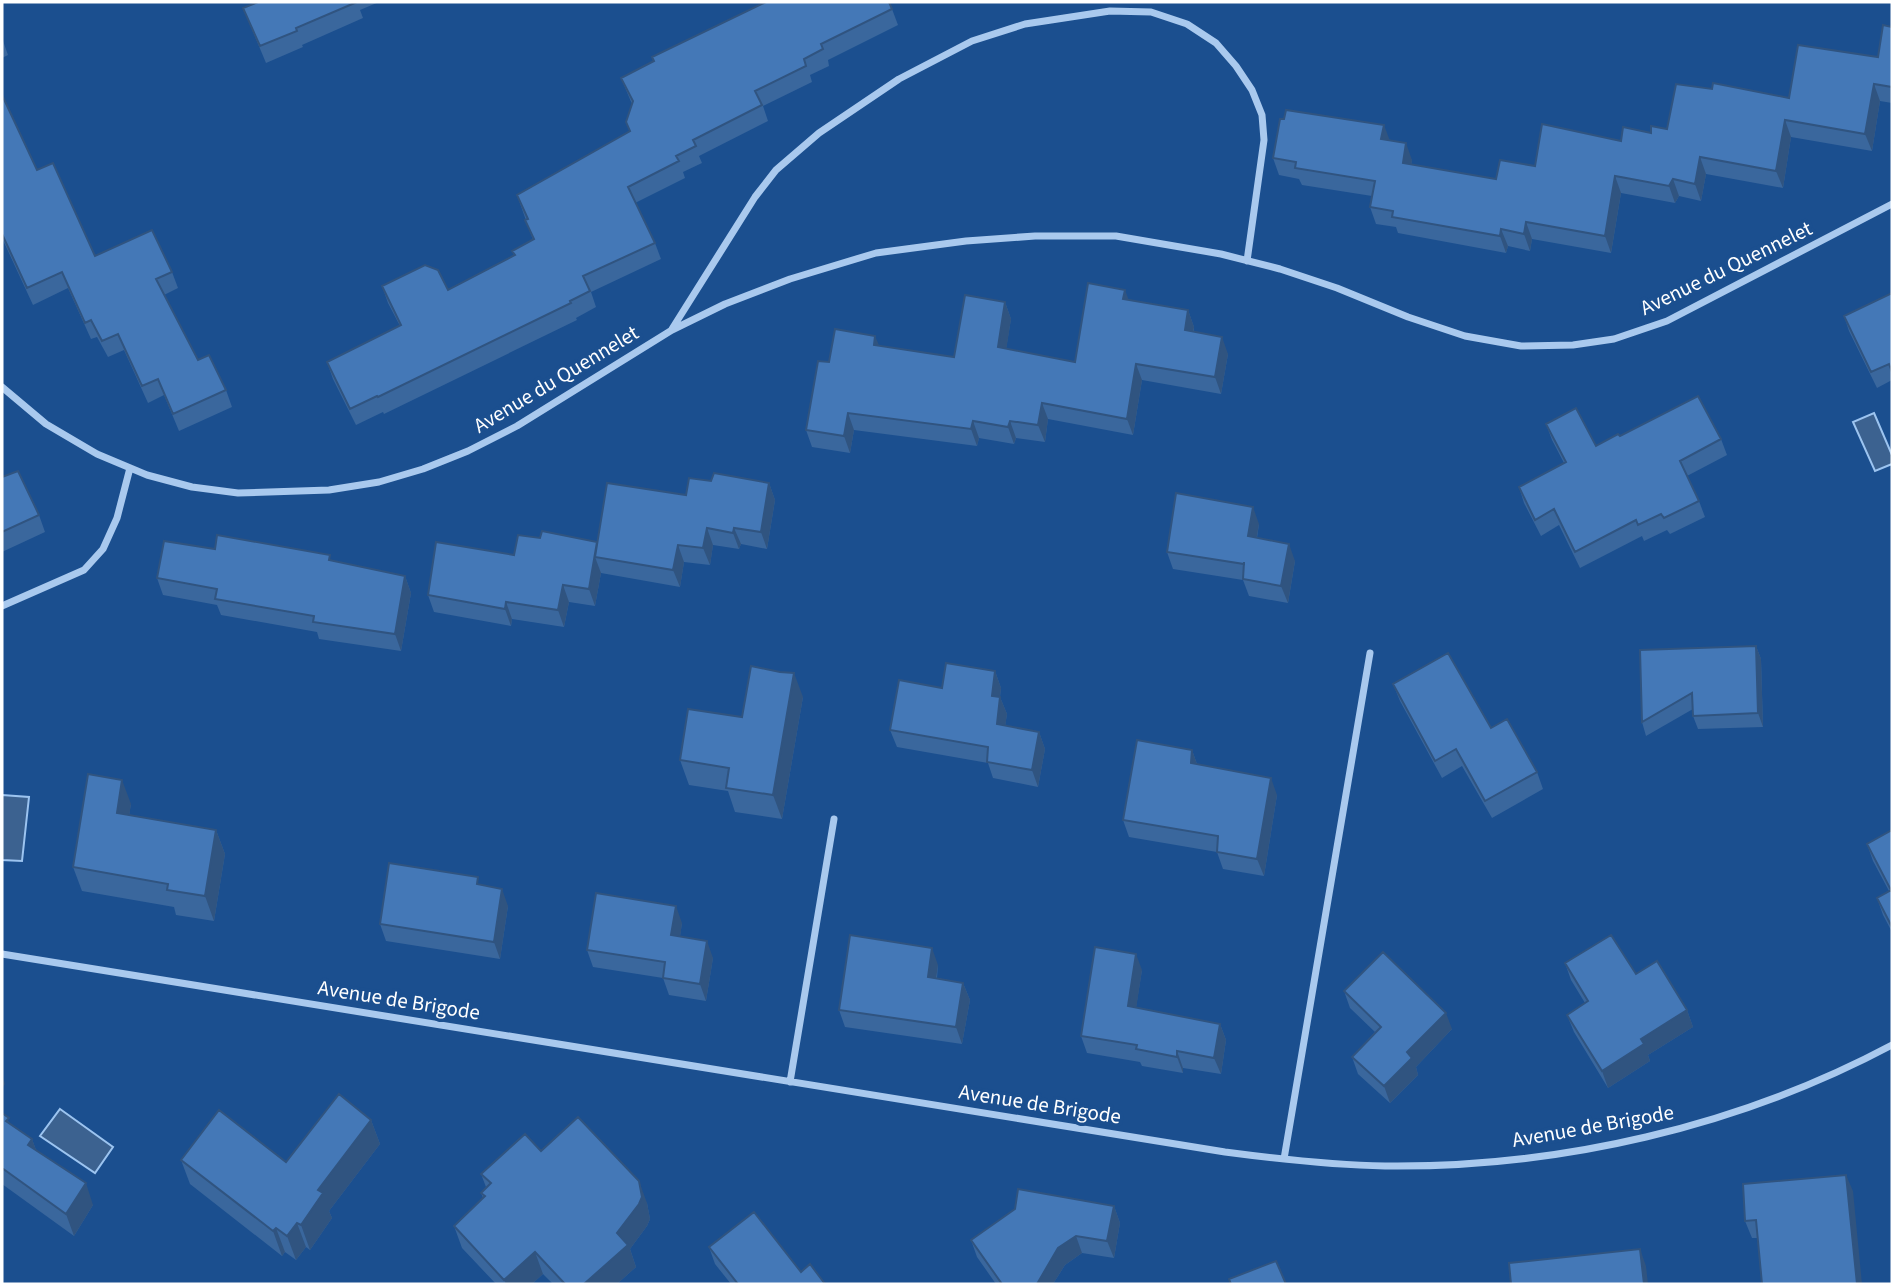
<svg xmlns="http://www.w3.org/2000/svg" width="1894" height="1286" font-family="'Source Sans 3',sans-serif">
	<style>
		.water { fill: #3c6290; stroke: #9cc4f0; stroke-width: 2 }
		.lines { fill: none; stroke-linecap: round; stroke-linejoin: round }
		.minor { stroke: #a9c9ee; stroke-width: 7 }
		.wall { fill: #3a679d }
		.shaded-wall { fill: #305480 }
		.building { fill: #4478b7; stroke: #305480; stroke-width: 2 }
		.labels { text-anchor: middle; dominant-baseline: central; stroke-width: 7; stroke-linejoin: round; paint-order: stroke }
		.street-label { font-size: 21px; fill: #fff; stroke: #1b4f8f }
	</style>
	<rect width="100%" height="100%" fill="#1b4f8f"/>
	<path class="water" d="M1874,413L1892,455V464L1875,471L1853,422Z
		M2,795L29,797L22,861L2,860Z
		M60,1109L113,1147L95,1173L40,1136Z"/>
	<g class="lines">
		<path class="minor" d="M672,329L755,197L776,170L819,133L899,79L972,41L1025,24L1110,11L1151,12L1187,24L1216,43L1236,66L1252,90L1262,115L1264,140L1247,261
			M2,387L46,424L97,454L147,475L192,487L238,493L329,490L379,482L423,469L468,451L517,426L672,330L725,304L790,279L876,253L966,241L1035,236H1116L1221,254L1280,269L1337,288L1408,317L1465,336L1521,346L1573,345L1614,339L1667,321L1892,204
			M2,606L84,570L103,549L117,518L130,468
			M2,954L1225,1152C1278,1159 1331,1165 1385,1166C1559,1168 1738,1127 1892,1045
			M790,1082L834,819
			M1284,1159L1370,653"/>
	</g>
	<path class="wall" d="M258,2H379L360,10L363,18L302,45L303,47L266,63L243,8Z
		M892,9L898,25L828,60L829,66L810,75L812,82L763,106L768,121L699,156L702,163L683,172L685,178L635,203L655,243L661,259L591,292L596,307L576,318L577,320L384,414L383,412L356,425L333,379L327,362L400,326L388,303L382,286L448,290L514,255L512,251L533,240L517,195L630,132L626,122L632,104L621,78Z
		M1892,27V103L1880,101L1872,151L1791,137L1783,188L1706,174L1701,201L1679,196L1675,203L1621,193L1611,253L1532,239L1530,251L1508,246L1506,253L1398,233L1396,227L1376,224L1370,207L1372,196L1302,185L1299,179L1279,175L1273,158L1390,141L1412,160L1411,165L1496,179L1535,166L1667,129L1712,89L1789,98L1878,57Z
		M2,38L8,55L2,58Z
		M2,95L37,170L95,256L172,272L178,288L164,295L198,360L226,390L232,407L179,431L164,395L148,403L124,350L108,357L97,337L91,339L68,288L33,305L2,238Z
		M1892,293V380L1877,388L1849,331L1844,316Z
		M1129,300L1188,310L1194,327V332L1228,354L1221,394L1142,380L1133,435L1048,419L1045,442L1016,438L1014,444L979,438L977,446L854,430L850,453L812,447L806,430L829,362L879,346L954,357L1005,302L1011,319L1006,349L1075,362Z
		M1546,424L1596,446L1620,436L1721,439L1727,455L1687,476L1699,501L1705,517L1670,534L1667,530L1644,541L1642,536L1580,568L1559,525L1541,536L1524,503L1519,487L1564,463L1552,440Z
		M2,477L39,515L45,532L2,552Z
		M711,481L769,483L775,500L767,549L741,544L739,549L713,545L710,565L684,562L680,587L601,573L595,606L569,602L564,627L512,619L511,626L434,612L428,595L514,555L597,542Z
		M1259,524L1257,538L1295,561L1288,603L1249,596L1243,580L1173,569L1167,552Z
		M215,549L332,561L405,576L411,593L401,651L319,639L317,632L221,615L217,605L163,595L157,578Z
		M1756,646L1761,659L1763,727L1698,729L1693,716V709L1646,736L1642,722Z
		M995,671L1001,688L1000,697L1007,714L1005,726L1039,732L1045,749L1038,787L993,778L988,763L897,747L890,730L942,688Z
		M1393,684L1491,728L1537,772L1543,789L1492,818L1462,766L1442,778L1400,701Z
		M803,697L782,819L735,812L728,791L689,785L680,760L742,717Z
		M1192,750L1197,764L1277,795L1264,876L1223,869L1217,852L1129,837L1123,820Z
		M131,804L129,815L216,830L225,854L214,921L176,915L174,907L82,891L73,867Z
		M1892,830V932L1883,915L1877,898L1889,891L1873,861L1867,844Z
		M480,885L508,906L500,959L386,941L380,924Z
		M682,923L680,936L713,958L706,1001L669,995L663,978L593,967L587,950Z
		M1565,963L1636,974L1687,1010L1693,1027L1648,1055L1650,1061L1608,1088L1574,1032L1567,1015L1585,1003L1571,980Z
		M938,965L937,978L963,983L970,1000L962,1044L845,1027L839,1010Z
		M1142,970L1136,1007L1220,1024L1226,1040L1221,1074L1183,1068V1073L1142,1066L1140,1062L1087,1053L1081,1036Z
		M1344,991L1452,1029L1416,1067L1418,1075L1390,1103L1358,1074L1352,1057L1375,1032L1350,1008Z
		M2,1113L11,1125L32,1139L36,1150L93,1205L74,1236L2,1184Z
		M371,1120L380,1144L329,1211L332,1218L310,1250L306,1247L296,1260L285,1252L282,1256L190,1184L181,1160L286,1162Z
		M541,1151L647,1203L650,1219L647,1226L630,1249L636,1267L617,1284H553L543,1274L532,1284H496L462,1248L454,1226L483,1198L481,1193L486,1187L481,1174Z
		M1853,1191L1758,1238H1752L1745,1221Z
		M1114,1206L1120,1223L1114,1258L1082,1253L1065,1265L1053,1284H996L977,1257L971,1240Z
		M709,1247L801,1272L825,1284H731L715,1264Z"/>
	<path class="shaded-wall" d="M1874,84L1880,101L1872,151L1865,134Z
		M1785,120L1791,137L1783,188L1776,171Z
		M1384,125L1390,141L1381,139Z
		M1406,143L1412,160L1409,180L1403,163Z
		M1700,157L1706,174L1701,201L1695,184Z
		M1615,176L1621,193L1611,253L1605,236Z
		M1673,179L1679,196L1675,203L1669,186Z
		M1526,222L1532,239L1530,251L1524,234Z
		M1501,229L1508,246L1506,253L1500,236Z
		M1125,290L1131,306L1123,299Z
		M1005,302L1011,319L1004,364L998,347Z
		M1188,310L1194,327L1191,347L1185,330Z
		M875,336L882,352L874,345Z
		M1222,337L1228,354L1221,394L1215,377Z
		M1136,364L1142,380L1133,435L1127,419Z
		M1042,403L1048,419L1045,442L1038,425Z
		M848,413L854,430L850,453L844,436Z
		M973,421L979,438L977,446L971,429Z
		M1010,421L1016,438L1014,444L1008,427Z
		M769,483L775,500L767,549L761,532Z
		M1253,507L1259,524L1254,553L1248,536Z
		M707,528L713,545L710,565L703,548Z
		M734,528L741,544L739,549L733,533Z
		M1289,544L1295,561L1288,603L1281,586Z
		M678,545L684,562L680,587L673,570Z
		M595,557L601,573L595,606L589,589Z
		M405,576L411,593L401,651L395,634Z
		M563,585L569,602L564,627L558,610Z
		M506,602L512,619L511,626L505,609Z
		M1756,646L1761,659L1763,727L1758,713Z
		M995,671L1001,688L998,711L1000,697L1007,714L1003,741L997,724L992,696Z
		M794,673L803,697L782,819L773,795Z
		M1039,732L1045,749L1038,787L1032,770Z
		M1192,750L1198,767L1191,763Z
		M1271,778L1277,795L1264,876L1257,859Z
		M122,780L131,804L126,837L117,813Z
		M216,830L225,854L214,921L205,896Z
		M502,889L508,906L500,959L494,942Z
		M676,906L682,923L678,952L671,935Z
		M707,941L713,958L706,1001L700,984Z
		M932,948L938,965L934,993L928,977Z
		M1136,954L1142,970L1134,1023L1128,1006Z
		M963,983L970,1000L962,1044L956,1027Z
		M1687,1010L1693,1027L1648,1055L1650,1061L1608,1088L1602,1071L1641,1039Z
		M1446,1013L1452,1029L1416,1067L1418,1075L1390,1103L1384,1086L1407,1052Z
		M1220,1024L1226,1040L1221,1074L1214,1058Z
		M1177,1051L1183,1068V1073L1177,1057Z
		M2,1074L5,1084L2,1089Z
		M371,1120L380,1144L329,1211L332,1218L310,1250L301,1225L318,1190Z
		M32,1139L40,1161L28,1145Z
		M1846,1175L1853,1191L1862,1284H1857Z
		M639,1181L647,1203L650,1219L647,1226L630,1249L636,1267L617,1284H584Z
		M86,1183L93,1205L74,1236L66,1214Z
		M1114,1206L1120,1223L1114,1258L1107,1241Z
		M297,1223L306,1247L296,1260L287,1236Z
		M276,1228L285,1252L282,1256L273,1231Z
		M1076,1236L1082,1253L1065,1265L1053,1284H1037L1058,1248Z
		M1640,1249L1646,1266L1648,1284H1644Z
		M535,1252L543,1274L532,1284H506L504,1280Z"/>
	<path class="building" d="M258,2H357L296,28L297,31L260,46L243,8Z
		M766,2H889L892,9L821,44L823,49L804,59L806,66L755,91L762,105L693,140L696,146L676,156L679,161L628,187L655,243L583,276L590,291L570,301L571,303L378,397L377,396L350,409L327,362L401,325L382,286L425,265L438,270L448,290L515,255L512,251L534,239L525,220L528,219L517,195L630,131L626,122L633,101L621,78L654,61L652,57Z
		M1883,25L1892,27V87L1874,84L1865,134L1785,120L1776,171L1700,157L1695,184L1673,179L1669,186L1615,176L1605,236L1526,222L1524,234L1501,229L1500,236L1392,217L1393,211L1370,207L1375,181L1295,168L1296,162L1273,158L1280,119H1284L1286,110L1384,125L1381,139L1406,143L1403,163L1496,179L1500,160L1535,166L1542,124L1621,141L1623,127L1651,133V126L1667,129L1676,84L1712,89L1713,83L1789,98L1798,45L1878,57Z
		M2,95L37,170L53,163L95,256L152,230L172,272L156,279L198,360L209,355L226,390L173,414L158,379L142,386L118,334L102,341L91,320L85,323L62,272L27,288L2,234Z
		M1088,283L1125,290L1123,299L1188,310L1185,330L1222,337L1215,377L1136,364L1127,419L1042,403L1038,425L1010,421L1008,427L973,421L971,429L848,413L844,436L806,430L818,361L829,362L835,329L875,336L874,345L954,357L965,295L1005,302L998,347L1075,362Z
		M1892,293V372L1889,364L1871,372L1844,316Z
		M1698,396L1721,439L1680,461L1699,501L1664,518L1661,514L1638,525L1636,520L1575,552L1554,509L1535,520L1519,487L1566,462L1546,424L1576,408L1596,446L1618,434L1620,436Z
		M18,471L39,515L2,532V477Z
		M714,473L769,483L761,532L734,528L733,533L707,528L703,548L678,545L673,570L595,557L607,483L686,495L689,478L711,481Z
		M1176,493L1253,507L1248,536L1289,544L1281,586L1243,579L1244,562V564L1167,552Z
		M542,531L597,542L589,589L563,585L558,610L506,602L505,609L428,595L436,542L514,555L518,535L540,538Z
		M217,535L330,555L329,560L405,576L395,634L313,622L314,616L215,599L217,589L157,578L164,541L215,549Z
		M1756,646L1758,713L1693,716L1692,693L1642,722L1640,650Z
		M1448,653L1491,728L1507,719L1537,772L1485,801L1456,749L1435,761L1393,684Z
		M946,663L995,671L992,696L1000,697L997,724L1039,732L1032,770L987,762L988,747L890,730L899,680L942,688Z
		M751,666L780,672L794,673L773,795L726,788L729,768L680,760L688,709L742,717Z
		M1137,740L1192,750L1191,763L1271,778L1257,859L1217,852L1218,836L1123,820Z
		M88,774L122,780L117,813L216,830L205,896L167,890L168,884L73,867Z
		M1892,830V927L1877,898L1891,890L1867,844Z
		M389,863L478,877L477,884L502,889L494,942L380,924Z
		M596,893L676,906L671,935L707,941L700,984L663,978L665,962L587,950Z
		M850,935L932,948L928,977L963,983L956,1027L839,1010Z
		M1611,935L1636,974L1657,961L1687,1010L1641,1039L1644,1044L1602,1071L1567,1015L1588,1001L1565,963Z
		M1095,947L1136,954L1128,1006L1220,1024L1214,1058L1177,1051V1057L1136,1049L1137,1045L1081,1036Z
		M1383,952L1446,1013L1407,1052L1412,1058L1384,1086L1352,1057L1381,1027L1344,991Z
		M339,1094L371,1120L318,1190L323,1193L301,1225L297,1223L287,1236L276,1228L273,1231L181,1160L219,1110L286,1162Z
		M2,1113L9,1118L6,1121L32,1139L28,1145L86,1183L66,1214L2,1168Z
		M578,1117L639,1181L642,1197L639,1204L617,1233L628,1245L584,1284H565L535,1252L504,1280L454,1226L485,1196L481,1193L491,1183L481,1174L525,1134L541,1151Z
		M1846,1175L1857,1284H1762L1756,1220L1745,1221L1743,1184Z
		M1018,1189L1114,1206L1107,1241L1076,1236L1058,1248L1037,1284H1002L971,1240L1015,1209Z
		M754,1212L801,1272L810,1264L825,1284H738L709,1247Z
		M1640,1249L1644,1284H1511L1509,1263Z
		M1276,1261L1286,1284H1231L1229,1279Z"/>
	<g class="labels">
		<g class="street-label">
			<text transform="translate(1726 268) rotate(-26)">Avenue du Quennelet</text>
			<text transform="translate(556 379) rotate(-31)">Avenue du Quennelet</text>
			<text transform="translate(399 1000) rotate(9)">Avenue de Brigode</text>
			<text transform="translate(1040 1104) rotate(9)">Avenue de Brigode</text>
			<text transform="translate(1593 1126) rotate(-10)">Avenue de Brigode</text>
		</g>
	</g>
	<rect width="1894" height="1286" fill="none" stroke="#ffffff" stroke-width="7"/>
</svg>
